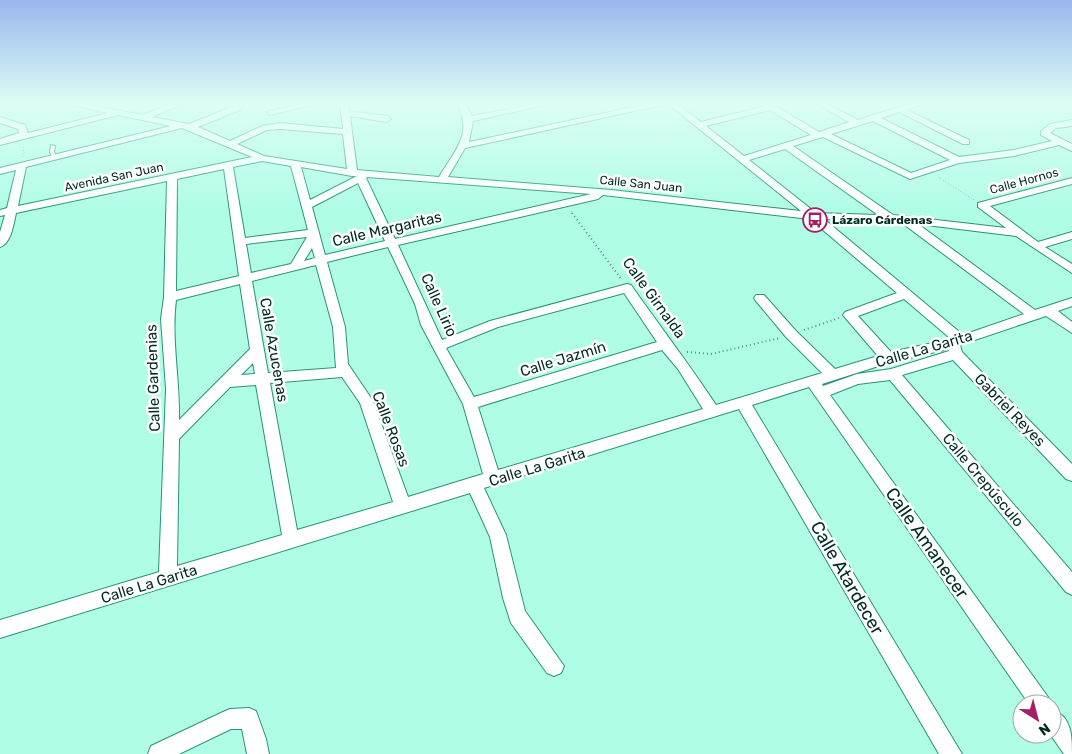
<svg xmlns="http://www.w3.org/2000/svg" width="1072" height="754" font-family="Rubik,sans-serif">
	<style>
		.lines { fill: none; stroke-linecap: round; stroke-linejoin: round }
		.service-casing { stroke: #27937a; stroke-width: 2 }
		.minor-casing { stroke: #27937a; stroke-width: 2 }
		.path-far1 { stroke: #579383; stroke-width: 1; stroke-dasharray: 0.5 2.5; stroke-linecap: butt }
		.path { stroke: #579383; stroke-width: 2; stroke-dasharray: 1 3; stroke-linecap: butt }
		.service { fill: #fff; fill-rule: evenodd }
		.minor { fill: #fff; fill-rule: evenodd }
		.labels { text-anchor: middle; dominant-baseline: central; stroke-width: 5; stroke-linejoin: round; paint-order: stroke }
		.far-street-label { font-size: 12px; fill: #002b22; stroke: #fff }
		.far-poi-label { font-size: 12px; font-weight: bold; fill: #002b22; stroke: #fff; text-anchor: start }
		.street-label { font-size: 15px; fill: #002b22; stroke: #fff }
		.near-street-label { font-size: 18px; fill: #002b22; stroke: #fff }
	</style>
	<rect width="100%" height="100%" fill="#b0fde6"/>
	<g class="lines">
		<g class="service-casing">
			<path id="service" d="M51,145L55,146L54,152L57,157V158H53L50,152Z"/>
		</g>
		<g class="minor-casing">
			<path id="minor" d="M66,103H80L142,115L174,103H184L152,117L189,124L234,106L233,103H241L243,105L240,110L198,127L230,141L262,126L280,123L343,129L340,103H348L349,111L387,116L391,119L387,122L350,116L357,170L439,177C456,149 473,134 457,103H465L472,116L540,103H554L473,121L469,142L652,103H666L662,105L465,148L448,177L611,190L801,211L667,103H676L701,122L765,106L761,103H770L819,132L849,122L815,103H824L858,120L912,103H923L907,110L969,140V144H963L899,112L881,118L959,157L1014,150L1052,141L1041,135V131L1050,124L1072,120V126L1056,128L1050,133L1072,144V151L1059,145L1014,156L959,163L910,179L823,137L793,146L893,215L1006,228L978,207V203L1072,178V184L990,206L1038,242L1072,232V239L1045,247L1072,264V273L1016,236L918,224L1035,310L1072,298V306L1058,311L1072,322V333L1046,316L960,345L962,352L1072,464V481L1066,479L953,360L902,375L1072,572V595L1066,592L890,380L858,384L830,395L1048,697L1051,704H1029L809,387L752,405L962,754H939L739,409L484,488L506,535L525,611L564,666L561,673L554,676L547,673L511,623L503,598L490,537L470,493L0,638V620L159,572L166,389L161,319L164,297L167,181L16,213C14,223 11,244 0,247V232L5,215L0,216V210L7,208L16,170L0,174V168L171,126L118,115L0,145V139L19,133L18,129L0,123V117L25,125L28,133L108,113ZM770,110L811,135L744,156L706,126ZM873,121L950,160L911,173L831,134ZM182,128L252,157L18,206L26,167ZM280,129L343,134L347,169L264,156L237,144L267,130ZM785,149L878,215L816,213L749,160ZM262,161L291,166L308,230L245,238L233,167ZM301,167L352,176H357L310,200ZM224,169L239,276L176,291L177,179ZM367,177L591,194L395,239L366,178ZM358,183L385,241L325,255L312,207ZM603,195L810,219L897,293L845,312L843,315L878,356L835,369L796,331L764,295H756L754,298L756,301L786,337L822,373L716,405C689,364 659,325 631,285L627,284L490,321L442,340L398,245L598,199ZM824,219L902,223L1024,314L963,335ZM307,237L291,264L251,273L246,244ZM388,247L415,304L421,325L463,404L483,474L408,497L373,401L348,364L345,327L327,262ZM312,248L315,258L304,261ZM316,265L333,327L336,368L268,373L252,281ZM240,284L250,349L179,420C180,380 171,339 176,300ZM624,293L657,342L474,397L446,348L498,327ZM904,299L951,339L891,352L858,316ZM948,349L949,351L891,369L857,374L823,386L822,384L888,363ZM662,350L678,369L703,409L498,470L478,407ZM253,363L255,374L241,375ZM342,377L360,403L393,502L297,530L270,383ZM256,385L282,535L177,566L179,439L230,387Z
				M305,103H319L270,115L266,112Z
				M249,708L256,711L266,739L269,754H247L242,729H231L179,754H148L151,746L223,712L230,709Z
				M1052,709C1072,717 1072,736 1072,754H1064L1050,734H1052Z"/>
		</g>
		<path class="path-far1" d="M23,157L24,145
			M938,177L974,200
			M571,211L573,214"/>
		<path class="path" d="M572,213L622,280
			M804,330L839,318
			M687,352L711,354L780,338"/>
		<use href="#service" class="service"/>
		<use href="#minor" class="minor"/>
	</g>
	<linearGradient id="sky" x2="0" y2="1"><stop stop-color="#9ab6ed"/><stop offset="0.5" stop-color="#dbfef4"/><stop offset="1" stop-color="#dbfef4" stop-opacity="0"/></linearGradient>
	<rect width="1072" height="208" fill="url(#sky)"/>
	<defs>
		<g id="bus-ring" transform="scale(1.25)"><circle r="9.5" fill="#fff" stroke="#a61e67" stroke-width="1.5"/><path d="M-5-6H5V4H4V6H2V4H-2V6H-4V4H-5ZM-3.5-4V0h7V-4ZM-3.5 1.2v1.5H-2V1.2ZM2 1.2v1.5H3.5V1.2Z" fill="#a61e67"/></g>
	</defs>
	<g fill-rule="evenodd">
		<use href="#bus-ring" x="815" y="220"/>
	</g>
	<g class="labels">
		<g class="far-street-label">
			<text transform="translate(114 177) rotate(-12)">Avenida San Juan</text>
			<text transform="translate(1024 181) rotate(-15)">Calle Hornos</text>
			<text transform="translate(641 184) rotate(6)">Calle San Juan</text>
		</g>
		<g class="far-poi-label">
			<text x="832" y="220">Lázaro Cárdenas</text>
		</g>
		<g class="street-label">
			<text transform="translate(387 229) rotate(-13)">Calle Margaritas</text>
			<text transform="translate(654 298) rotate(54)">Calle Girnalda</text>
			<text transform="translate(439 305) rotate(66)">Calle Lirio</text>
			<text transform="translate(924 349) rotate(-16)">Calle La Garita</text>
			<text transform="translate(274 350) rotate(80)">Calle Azucenas</text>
			<text transform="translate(563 359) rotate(-17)">Calle Jazmín</text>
			<text transform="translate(153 378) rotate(-92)">Calle Gardenias</text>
			<text transform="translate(1010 410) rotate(46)">Gabriel Reyes</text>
			<text transform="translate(391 429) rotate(69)">Calle Rosas</text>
			<text transform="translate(537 467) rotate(-17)">Calle La Garita</text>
			<text transform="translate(983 480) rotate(50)">Calle Crepúsculo</text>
			<text transform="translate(149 584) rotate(-17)">Calle La Garita</text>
		</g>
		<g class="near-street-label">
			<text transform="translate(927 543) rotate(55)">Calle Amanecer</text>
			<text transform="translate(847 578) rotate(60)">Calle Atardecer</text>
		</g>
	</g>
	<g transform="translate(1037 719) rotate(144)"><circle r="24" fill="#ffffff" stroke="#99aaa7"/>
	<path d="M0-4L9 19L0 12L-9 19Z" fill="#a61e67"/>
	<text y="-8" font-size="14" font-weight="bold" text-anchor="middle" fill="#002b22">N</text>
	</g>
</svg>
